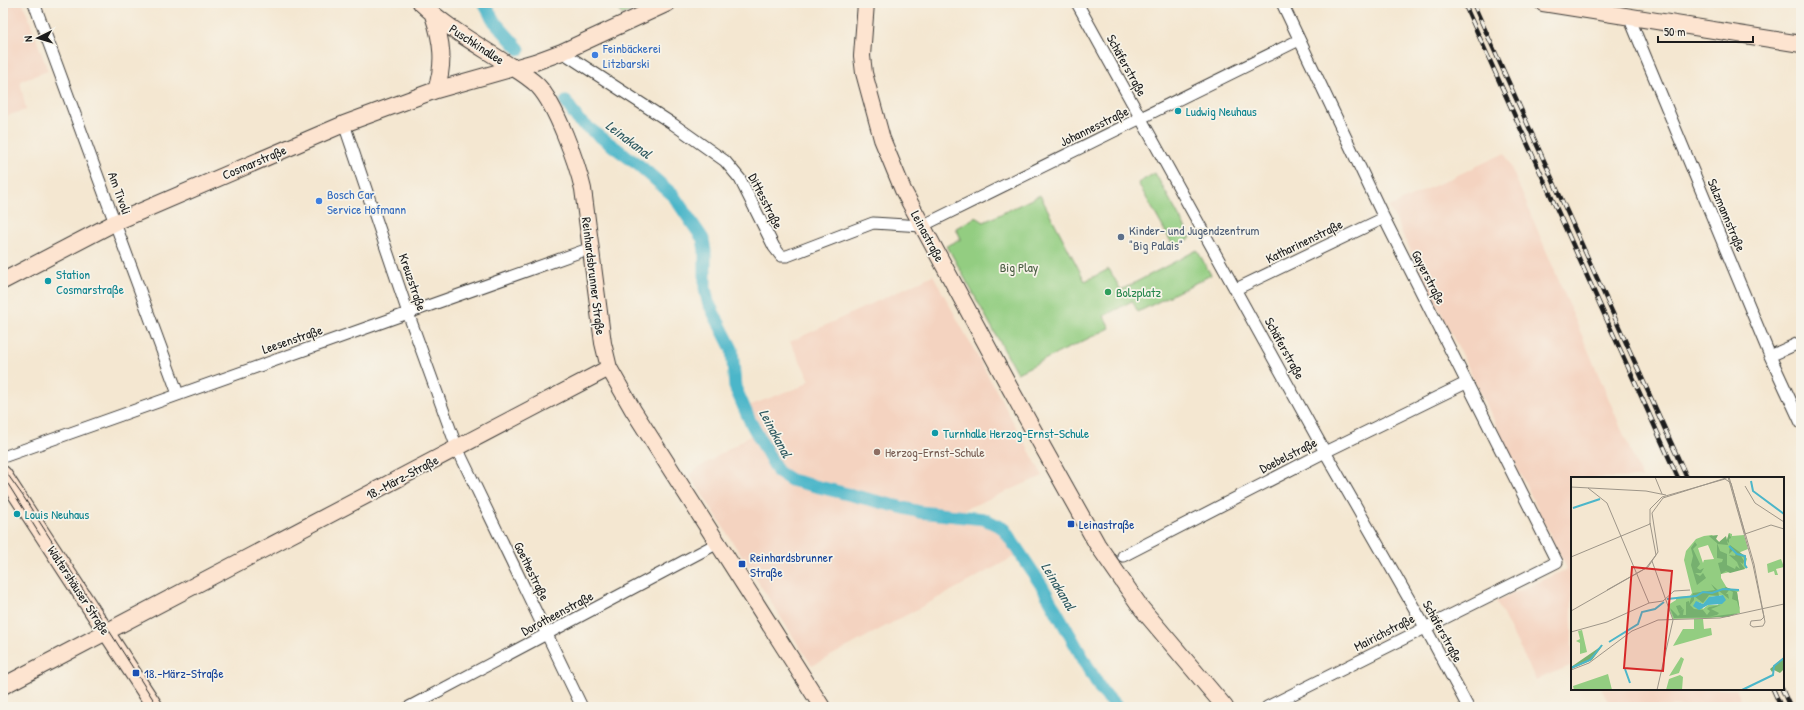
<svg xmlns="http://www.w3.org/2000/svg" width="1804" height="710" font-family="'Patrick Hand',sans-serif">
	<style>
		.built { fill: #f4d3c0 }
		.green { fill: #93cd81; stroke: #58744e }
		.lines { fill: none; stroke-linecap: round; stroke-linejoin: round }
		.canal { stroke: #4cb6c9; stroke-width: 13 }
		.street-casing { stroke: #3c3a37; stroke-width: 13 }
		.secondary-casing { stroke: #3c3a37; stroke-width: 18 }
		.street { stroke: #fff; stroke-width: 11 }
		.secondary { stroke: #fde4d0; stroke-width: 16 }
		.tram { stroke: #1c1c1c; stroke-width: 1 }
		.rail-casing { stroke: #1c1c1c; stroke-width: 4.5 }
		.rail { stroke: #f7f3e8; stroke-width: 3; stroke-dasharray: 9; stroke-linecap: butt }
		.shop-dot { fill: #3f7fe0; stroke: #f7f3e8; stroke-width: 1.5 }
		.culture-dot { fill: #0f9aa8; stroke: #f7f3e8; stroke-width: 1.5 }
		.service-dot { fill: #5c6f8a; stroke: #f7f3e8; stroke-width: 1.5 }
		.leisure-dot { fill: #2e9e5b; stroke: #f7f3e8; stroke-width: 1.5 }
		.education-dot { fill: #8d6e63; stroke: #f7f3e8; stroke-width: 1.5 }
		.transit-dot { fill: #1a4fb4; stroke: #f7f3e8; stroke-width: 1.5 }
		.labels { text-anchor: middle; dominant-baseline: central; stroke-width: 3.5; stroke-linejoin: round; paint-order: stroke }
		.street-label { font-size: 13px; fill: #1c1c1c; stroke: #f7f3e8 }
		.shop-label { font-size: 13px; fill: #366cbe; stroke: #f7f3e8; text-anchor: start }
		.culture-label { font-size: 13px; fill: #0d838f; stroke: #f7f3e8; text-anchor: start }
		.service-label { font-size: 13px; fill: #4e5e75; stroke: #f7f3e8; text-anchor: start }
		.park-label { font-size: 13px; fill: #465a3f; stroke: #f7f3e8 }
		.leisure-label { font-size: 13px; fill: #27864d; stroke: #f7f3e8; text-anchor: start }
		.education-label { font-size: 13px; fill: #785e54; stroke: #f7f3e8; text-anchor: start }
		.transit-label { font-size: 13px; fill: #164399; stroke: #f7f3e8; text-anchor: start }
		.water-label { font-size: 14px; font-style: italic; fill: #2f5a61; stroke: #f7f3e8 }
		.inset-river { fill: none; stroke: #4cb6c9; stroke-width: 2 }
		.inset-road { fill: none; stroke: #9e9689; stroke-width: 1 }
		.view { fill: #d62828; fill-opacity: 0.15; stroke: #d62828; stroke-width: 2 }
		.inset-edge { fill: none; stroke: #1c1c1c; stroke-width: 2 }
	</style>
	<rect width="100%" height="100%" fill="#f7f3e8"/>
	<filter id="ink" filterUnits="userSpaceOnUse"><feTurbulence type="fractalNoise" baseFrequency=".025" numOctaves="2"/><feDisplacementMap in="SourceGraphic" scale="8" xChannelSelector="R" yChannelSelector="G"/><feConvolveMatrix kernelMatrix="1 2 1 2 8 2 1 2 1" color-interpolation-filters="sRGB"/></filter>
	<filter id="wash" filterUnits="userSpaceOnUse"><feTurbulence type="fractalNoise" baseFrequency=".012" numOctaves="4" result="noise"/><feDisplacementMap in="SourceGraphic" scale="16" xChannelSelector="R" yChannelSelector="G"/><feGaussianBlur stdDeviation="0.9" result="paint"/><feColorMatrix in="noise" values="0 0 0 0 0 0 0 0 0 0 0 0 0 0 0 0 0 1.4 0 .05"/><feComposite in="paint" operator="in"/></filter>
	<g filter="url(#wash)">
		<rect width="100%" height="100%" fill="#f4e7d1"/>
		<path class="built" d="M3,3H23L48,71L20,81L26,110L3,117Z
			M1505,153L1642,478H1572V665L1536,680L1496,601L1567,569L1389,207Z
			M933,275L1043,476L965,509L967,514L981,516L1008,529L1023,552L812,666L689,474L759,430L748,406L800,387L810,380L790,342Z
			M1601,689H1736L1744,707H1611Z"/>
		<path class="green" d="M615,3H646L622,15Z
			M1155,173L1191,238L1174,247L1138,183Z
			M1040,195L1085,281L1109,269L1121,290L1197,250L1211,275L1138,312L1132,301L1104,316L1110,328L1017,373L947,246L961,239L956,228L976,217L984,222Z"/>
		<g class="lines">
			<path class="canal" d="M484,3L494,21L519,49
				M566,102L579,121L640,166L673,195L703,239L705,251V288L708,302L732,349L735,387L750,421L773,463L778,472L791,480L920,512L984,519L1003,528L1042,586L1101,690L1117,707"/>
		</g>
	</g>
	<g filter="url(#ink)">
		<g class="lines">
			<g class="street-casing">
				<path id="street" d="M34,3L178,394
					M1077,3L1325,452L1425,627L1468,707
					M1629,17L1770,356L1801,423
					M562,52L673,124L725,161L740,179L774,247L781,256H787L873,223L922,226L1299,40
					M344,124L408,313L457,448L582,707
					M1236,289L1384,218
					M1770,356L1801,342
					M3,457L591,248
					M1123,556L1325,452L1466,383
					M409,707L718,543
					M1267,707L1557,562L1384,218L1282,3"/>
			</g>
			<g class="secondary-casing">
				<path id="secondary" d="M421,3C445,26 473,42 501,60C513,68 527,75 538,86C556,105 577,163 583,189L603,343L609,368L633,410L822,707
					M866,3L862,56L864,73L882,139L903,190L1011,390L1097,544L1142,609L1225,707
					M1543,3L1801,44
					M433,15C442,41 445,63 436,90
					M3,281L116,222L344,124L436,90L535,62L562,52L668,3
					M3,474L155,707
					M3,686L609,368"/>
			</g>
			<use href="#street" class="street"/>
			<use href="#secondary" class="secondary"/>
			<path class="tram" d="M3,468L23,496L158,707
				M8,484L40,535"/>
			<g class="rail-casing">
				<path id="rail" d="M1464,3L1678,478
					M1473,3L1687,478
					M1773,689L1781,707
					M1782,689L1790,707"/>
			</g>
			<use href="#rail" class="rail"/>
		</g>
	</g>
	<g class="shop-dot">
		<circle cx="595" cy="55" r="4"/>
		<circle cx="319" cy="201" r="4"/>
	</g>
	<g class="culture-dot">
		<circle cx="1178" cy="111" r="4"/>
		<circle cx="48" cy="281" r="4"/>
		<circle cx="935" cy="433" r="4"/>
		<circle cx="17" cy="514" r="4"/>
	</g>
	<circle class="service-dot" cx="1121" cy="237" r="4"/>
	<circle class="leisure-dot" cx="1108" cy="292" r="4"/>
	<circle class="education-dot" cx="877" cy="452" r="4"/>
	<g class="transit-dot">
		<rect x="1067" y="520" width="8" height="8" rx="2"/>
		<rect x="738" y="560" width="8" height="8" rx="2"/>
		<rect x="132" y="669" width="8" height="8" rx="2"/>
	</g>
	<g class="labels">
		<g class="street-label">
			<text transform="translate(477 44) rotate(33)">Puschkinallee</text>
			<text transform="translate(1127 65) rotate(61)">Schäferstraße</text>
			<text transform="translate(1094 126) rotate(-26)">Johannesstraße</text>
			<text transform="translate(254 162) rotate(-23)">Cosmarstraße</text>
			<text transform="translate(120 193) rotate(70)">Am Tivoli</text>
			<text transform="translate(766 201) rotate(63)">Dittesstraße</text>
			<text transform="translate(1727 215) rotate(67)">Salzmannstraße</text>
			<text transform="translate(928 236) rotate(62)">Leinastraße</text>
			<text transform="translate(1304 241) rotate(-26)">Katharinenstraße</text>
			<text transform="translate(594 276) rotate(83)">Reinhardsbrunner Straße</text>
			<text transform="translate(1429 277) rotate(63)">Gayerstraße</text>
			<text transform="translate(413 282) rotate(71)">Kreuzstraße</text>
			<text transform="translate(292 339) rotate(-19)">Leesenstraße</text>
			<text transform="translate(1285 348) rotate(61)">Schäferstraße</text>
			<text transform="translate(1288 455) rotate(-27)">Doebelstraße</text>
			<text transform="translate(402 477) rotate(-28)">18.-März-Straße</text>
			<text transform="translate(532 571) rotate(64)">Goethestraße</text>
			<text transform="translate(79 590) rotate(57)">Waltershäuser Straße</text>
			<text transform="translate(557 613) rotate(-28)">Dorotheenstraße</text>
			<text transform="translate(1443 631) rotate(61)">Schäferstraße</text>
			<text transform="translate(1384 632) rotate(-27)">Mairichstraße</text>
		</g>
		<g class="shop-label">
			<text x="603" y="48">Feinbäckerei<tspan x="603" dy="15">Litzbarski</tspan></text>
			<text x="327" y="194">Bosch Car<tspan x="327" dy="15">Service Hofmann</tspan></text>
		</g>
		<g class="culture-label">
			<text x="1186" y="111">Ludwig Neuhaus</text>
			<text x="56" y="274">Station<tspan x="56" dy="15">Cosmarstraße</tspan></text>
			<text x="943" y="433">Turnhalle Herzog-Ernst-Schule</text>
			<text x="25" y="514">Louis Neuhaus</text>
		</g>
		<g class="service-label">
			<text x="1129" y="230">Kinder- und Jugendzentrum<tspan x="1129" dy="15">"Big Palais"</tspan></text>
		</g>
		<g class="park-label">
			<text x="1019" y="267">Big Play</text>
		</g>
		<g class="leisure-label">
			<text x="1116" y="292">Bolzplatz</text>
		</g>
		<g class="education-label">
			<text x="885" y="452">Herzog-Ernst-Schule</text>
		</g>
		<g class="transit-label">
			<text x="1079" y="524">Leinastraße</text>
			<text x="750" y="557">Reinhardsbrunner<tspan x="750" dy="15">Straße</tspan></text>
			<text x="144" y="673">18.-März-Straße</text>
		</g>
		<g class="water-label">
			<text transform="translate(629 139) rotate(37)">Leinakanal</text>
			<text transform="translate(776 433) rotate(62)">Leinakanal</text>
			<text transform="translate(1059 586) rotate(59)">Leinakanal</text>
		</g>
	</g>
	<g transform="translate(1571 477)">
		<rect width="213" height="213" fill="#f4e7d1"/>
		<path d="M158,56L161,57V59L173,58L177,72L167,76L176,82L174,88L176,91L150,97V101L156,111L169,114L166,115L169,136L140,141L102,142L97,128L105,123V120L119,119L121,116L113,83L115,74L125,62L133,59L141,58L149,66H155ZM137,68L143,82L133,83L132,86L127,71ZM151,118L147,128H137L132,132L127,125L132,127L139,120ZM210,82L213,90L205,92L207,98H204L203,94L197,96L196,87ZM123,142H132L133,152L140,151L141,158L102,169L112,152H123ZM11,153L16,175L9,177V166L5,164L9,162L7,154ZM110,180L113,182L108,196L98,199ZM37,197L41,213H3L2,209ZM109,198L112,200L111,213H95L98,202Z" fill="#93cd81" fill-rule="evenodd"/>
		<path d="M158,56L160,61L158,62V66L156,64L157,68L147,67L138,59L147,58L145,62L148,65L155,59L156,63ZM124,65L126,68L122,72L129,87L126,91L129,93L133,91L130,96H124L129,99L132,96L135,101L126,108L120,88L122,79L120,71ZM146,66L149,74L156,77V88L164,92L165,89L169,92L166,85L158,78L164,79L165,76L162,73L158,77L159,68L174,79L176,82L170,79L173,84L172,87L169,85L174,92L159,96L155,94L150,97L147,86L151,85L152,82L146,81ZM140,107L147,113L148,119L138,118L132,126L123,119V123L119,128L123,132L132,133L136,138L139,134L136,132L138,130L150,128L140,132L148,136L146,138L137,140L168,136L157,140L103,141L99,131L107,139L109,137L108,136L105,129L109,128L112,132L108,134L113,132L112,138H115V125L118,124V127L122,116L144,113ZM155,110L166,115L169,134L166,124L161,122L162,115L158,113L155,117H157L158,122L148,114ZM32,168L21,183L0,192V190ZM213,180V192L209,196L203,193L201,195L199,192Z" fill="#76b06f"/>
		<path d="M152,118L155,123L151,127L137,128L128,133L122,129L125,124L132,127L138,120Z" fill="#4cb6c9"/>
		<path class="inset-river" d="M180,4L182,14L213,37M2,31L29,22M158,69L166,77L174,79V88L176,91M96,122L125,119L132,115L141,116L152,112L168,113M38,165L67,147L71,135L84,132L93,125M0,191L19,183L31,168M54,192L59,206M171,213L202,198L203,189L213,181"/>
		<path class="inset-road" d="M84,0L91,17M157,0L182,88L193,140L190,143L180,144L179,148L182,150L192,149L194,145L183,87L158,0M174,9L184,26L213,45M0,10L75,14L95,18M17,11L36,26L78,126M0,80L79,47V32L91,20L154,2L160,6L174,57L200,48L213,52M81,84L102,143L86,213M36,113L75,91L85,78L79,46M0,134L77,90L87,75L81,36L92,21L158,0M0,155L36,145L78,126L92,124L103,114L119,113M0,193L18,186L61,154L87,143L149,141L213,127"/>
		<path class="view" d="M61,90L101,94L92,194L53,191Z"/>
		<rect width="213" height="213" class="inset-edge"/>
	</g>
	<rect width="1804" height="710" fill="none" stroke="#f7f3e8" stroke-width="16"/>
	<g transform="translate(38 38) rotate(265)" stroke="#f7f3e8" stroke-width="3" paint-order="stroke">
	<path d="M0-3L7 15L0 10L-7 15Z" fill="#1c1c1c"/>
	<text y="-6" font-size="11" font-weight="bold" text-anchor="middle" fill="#1c1c1c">N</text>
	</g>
	<path d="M1658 36v6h95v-6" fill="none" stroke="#1c1c1c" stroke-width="2"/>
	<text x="1664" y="36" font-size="12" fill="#1c1c1c" stroke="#f7f3e8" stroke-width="3" paint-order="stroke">50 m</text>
</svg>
